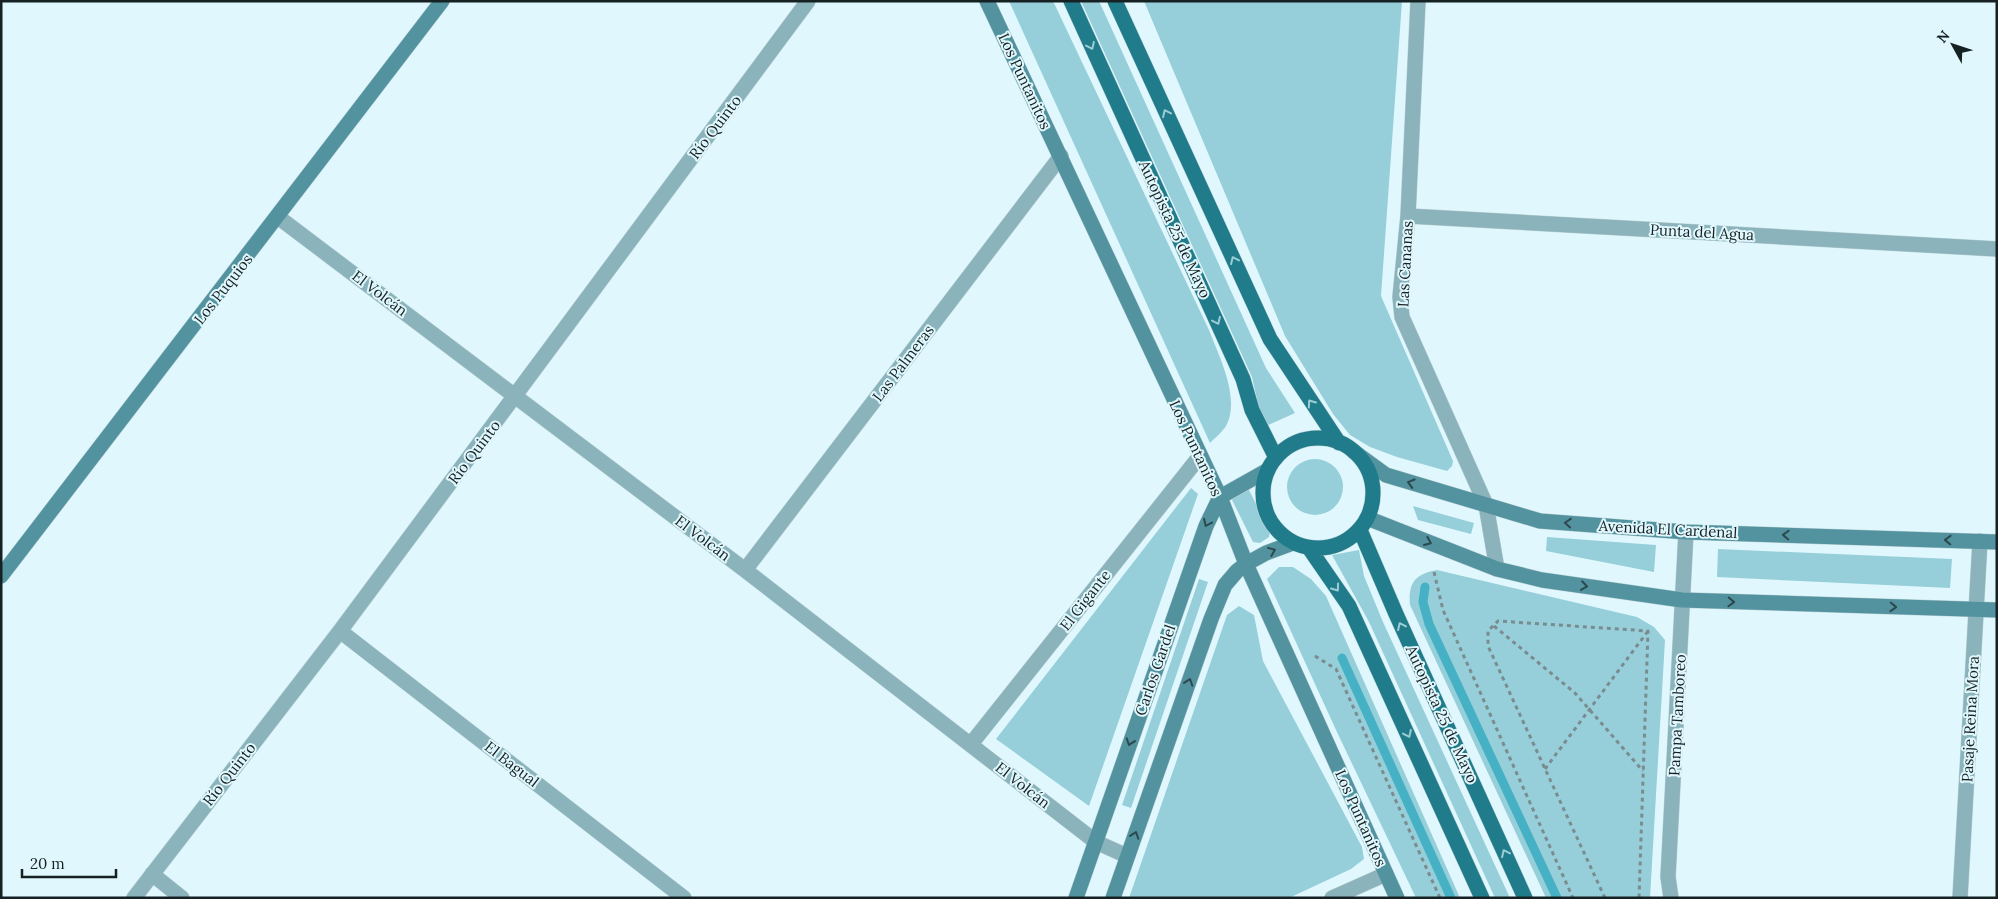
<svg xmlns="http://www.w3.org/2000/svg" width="1998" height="899" font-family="Lora,serif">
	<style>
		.green { fill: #96cfda }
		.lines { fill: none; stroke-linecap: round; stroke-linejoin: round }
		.stream { stroke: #46b1c4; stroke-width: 9 }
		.street-casing { stroke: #bcd1d6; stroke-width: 16 }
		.secondary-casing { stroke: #bcd1d6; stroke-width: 16 }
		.primary-casing { stroke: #bcd1d6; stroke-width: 16 }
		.path { stroke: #7a8c8f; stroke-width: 3; stroke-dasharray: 4 4; stroke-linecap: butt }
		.street { stroke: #8bb3bb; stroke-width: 15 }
		.secondary { stroke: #53939f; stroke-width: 15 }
		.primary { stroke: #207c8b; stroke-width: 15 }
		.oneway { stroke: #9dcdd5 }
		.oneway2 { stroke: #2b494e }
		.labels { text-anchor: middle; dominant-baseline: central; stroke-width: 4; stroke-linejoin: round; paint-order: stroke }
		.street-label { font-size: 15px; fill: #162123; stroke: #e0f8fd }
	</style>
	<rect width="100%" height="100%" fill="#e0f8fd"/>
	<path class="green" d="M1009,1H1053L1209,330C1219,356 1241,399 1226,426C1222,432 1215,438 1210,443Z
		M1081,1H1099L1266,368L1295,413L1266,426L1258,404L1252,377Z
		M1144,1H1402L1381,296L1453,461L1452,466L1447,471L1397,457L1370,447L1350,435L1333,414L1285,336Z
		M1287 487a28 28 0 1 1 56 0a28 28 0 1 1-56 0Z
		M1191,488L1198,494L1089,806L996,739Z
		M1244,488L1249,490L1270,532L1269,537L1260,543L1253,542L1232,500L1234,494Z
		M1413,506L1474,523L1471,534L1418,520Z
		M1547,537L1656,545L1654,572L1546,551Z
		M1718,549L1952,559L1950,588L1717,577Z
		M1359,550L1364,576L1383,622L1510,898H1495L1369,622L1332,555Z
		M1279,567H1293L1311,579L1326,596L1460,898H1416L1336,730L1267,579Z
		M1437,570L1637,617L1654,627L1665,640L1650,898H1546L1410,605C1408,583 1415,574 1437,570Z
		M1199,579L1208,582L1131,808L1122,805Z
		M1239,606L1254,615L1263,661L1362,847L1364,859L1351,869L1289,898H1129L1227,615Z"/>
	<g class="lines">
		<path class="stream" d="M1425,587L1423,602L1429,624L1557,898
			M1342,658L1451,898"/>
		<g class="street-casing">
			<path id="street" d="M1418,1L1408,216L1400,297L1402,317L1486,505L1497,569
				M1408,216L1997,249
				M278,217L745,570L1096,842L1127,856
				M745,570L1061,156
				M340,631L684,898
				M971,744L1200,456
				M152,874L182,898
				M134,898L340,631L808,1
				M1332,898L1386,874
				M1671,898L1668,877L1686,532
				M1960,898L1980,541"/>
		</g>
		<g class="secondary-casing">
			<path id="secondary" d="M987,1L1220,497L1246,564L1397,898
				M1353,451L1386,475L1540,521L1686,532L1997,542
				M1367,518L1497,569L1542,580L1682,600L1997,610
				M1,576L442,1
				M1076,898L1206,526L1220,497L1268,470
				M1113,898L1211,619L1225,585L1237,571L1246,564L1266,553L1293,543"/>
		</g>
		<g class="primary-casing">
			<path id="primary" d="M1071,1L1243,379L1252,410L1276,458
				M1115,1L1270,339L1339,443
				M1263 493a55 55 0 1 1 110 0a55 55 0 1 1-110 0Z
				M1360,530L1396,614L1525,898
				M1309,548L1349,606L1482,898"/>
		</g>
		<path class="path" d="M1434,572L1443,610L1573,898
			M1494,626L1575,693L1643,771
			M1315,656L1336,669L1440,898
			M1545,769L1648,631
			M1605,898L1488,646V631L1498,621L1648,631L1639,898"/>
		<use href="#street" class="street"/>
		<use href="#secondary" class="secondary"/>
		<use href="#primary" class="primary"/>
	</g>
	<defs><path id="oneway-chevron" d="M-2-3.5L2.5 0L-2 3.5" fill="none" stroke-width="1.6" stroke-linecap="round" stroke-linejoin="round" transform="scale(1.25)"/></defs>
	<g class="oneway">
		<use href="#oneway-chevron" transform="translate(1091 46) rotate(65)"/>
		<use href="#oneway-chevron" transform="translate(1166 113) rotate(-115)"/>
		<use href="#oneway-chevron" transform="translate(1234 260) rotate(-115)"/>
		<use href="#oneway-chevron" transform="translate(1217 321) rotate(65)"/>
		<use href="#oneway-chevron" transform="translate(1311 403) rotate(-125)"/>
		<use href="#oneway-chevron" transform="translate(1336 588) rotate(54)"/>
		<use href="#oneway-chevron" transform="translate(1401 626) rotate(-115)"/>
		<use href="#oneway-chevron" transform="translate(1408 734) rotate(65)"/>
		<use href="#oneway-chevron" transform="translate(1505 853) rotate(-115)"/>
	</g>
	<g class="oneway2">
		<use href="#oneway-chevron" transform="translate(1411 483) rotate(-164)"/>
		<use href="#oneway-chevron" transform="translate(1207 523) rotate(115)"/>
		<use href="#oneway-chevron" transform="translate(1568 523) rotate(-176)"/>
		<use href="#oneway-chevron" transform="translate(1786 535) rotate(-178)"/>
		<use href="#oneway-chevron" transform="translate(1948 540) rotate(-178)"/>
		<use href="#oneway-chevron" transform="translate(1428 542) rotate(23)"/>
		<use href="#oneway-chevron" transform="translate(1272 551) rotate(-22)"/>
		<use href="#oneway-chevron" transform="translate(1584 586) rotate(8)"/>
		<use href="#oneway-chevron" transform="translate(1731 602) rotate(2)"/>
		<use href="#oneway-chevron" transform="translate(1893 607) rotate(2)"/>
		<use href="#oneway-chevron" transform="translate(1189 682) rotate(-71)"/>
		<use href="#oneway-chevron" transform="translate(1130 742) rotate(109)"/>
		<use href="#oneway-chevron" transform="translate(1135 835) rotate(-71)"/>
	</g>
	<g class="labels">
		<g class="street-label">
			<text transform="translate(1025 81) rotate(65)">Los Puntanitos</text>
			<text transform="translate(715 127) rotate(-53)">Río Quinto</text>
			<text transform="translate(1175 229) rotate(65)">Autopista 25 de Mayo</text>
			<text transform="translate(1702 232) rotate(3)">Punta del Agua</text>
			<text transform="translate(1405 264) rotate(-87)">Las Cananas</text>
			<text transform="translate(223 289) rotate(-52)">Los Puquios</text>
			<text transform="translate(380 293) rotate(37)">El Volcán</text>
			<text transform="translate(903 363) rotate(-53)">Las Palmeras</text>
			<text transform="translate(1196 448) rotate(65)">Los Puntanitos</text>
			<text transform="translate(474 452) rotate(-53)">Río Quinto</text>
			<text transform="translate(1668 529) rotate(3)">Avenida El Cardenal</text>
			<text transform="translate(703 538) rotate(37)">El Volcán</text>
			<text transform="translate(1085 600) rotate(-52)">El Gigante</text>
			<text transform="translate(1155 670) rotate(-71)">Carlos Gardel</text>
			<text transform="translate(1442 714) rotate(65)">Autopista 25 de Mayo</text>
			<text transform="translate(1677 715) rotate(-87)">Pampa Tamboreo</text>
			<text transform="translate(1970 719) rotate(-87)">Pasaje Reina Mora</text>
			<text transform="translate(512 764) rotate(38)">El Bagual</text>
			<text transform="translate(229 774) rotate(-52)">Río Quinto</text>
			<text transform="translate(1023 785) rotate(38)">El Volcán</text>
			<text transform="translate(1361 818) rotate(66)">Los Puntanitos</text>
		</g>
	</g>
	<rect width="1998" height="899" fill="none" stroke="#162123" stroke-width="5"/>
	<g transform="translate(1953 45) rotate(310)" stroke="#e0f8fd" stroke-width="4" paint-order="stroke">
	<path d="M0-4L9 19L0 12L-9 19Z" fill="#162123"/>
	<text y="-8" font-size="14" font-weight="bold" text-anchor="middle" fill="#162123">N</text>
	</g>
	<path d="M22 869v8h94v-8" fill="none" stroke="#162123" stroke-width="2.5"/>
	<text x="30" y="869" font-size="15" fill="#162123" stroke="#e0f8fd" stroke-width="4" paint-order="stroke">20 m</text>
</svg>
